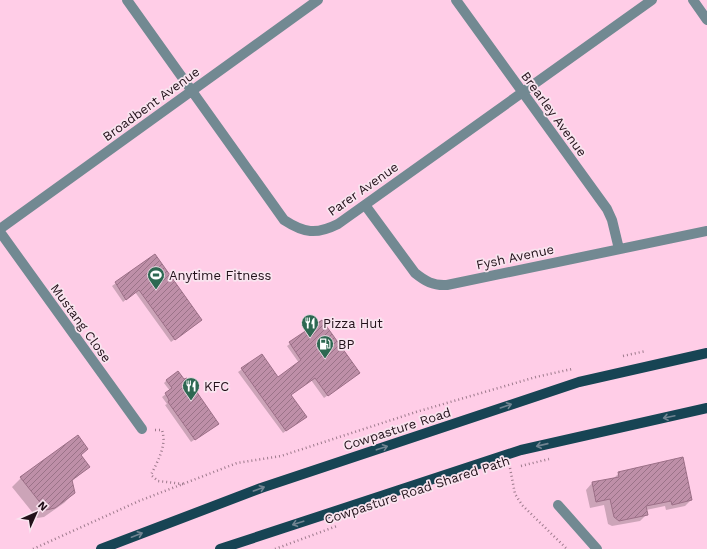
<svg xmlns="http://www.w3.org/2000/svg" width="707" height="549" font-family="'Work Sans',sans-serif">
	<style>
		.shadow { fill: #0003 }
		.building { fill: url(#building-hatch); stroke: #9c6f87 }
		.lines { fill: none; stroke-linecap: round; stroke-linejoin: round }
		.path { stroke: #9d7a8c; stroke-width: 2.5; stroke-dasharray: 1 3; stroke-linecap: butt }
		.minor { stroke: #728992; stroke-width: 10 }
		.major { stroke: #174454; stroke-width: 10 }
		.oneway { stroke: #718492 }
		.labels { text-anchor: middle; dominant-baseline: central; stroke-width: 3.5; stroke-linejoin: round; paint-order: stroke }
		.street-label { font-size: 13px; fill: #22111a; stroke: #f9e4ef }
		.poi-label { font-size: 13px; fill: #22111a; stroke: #f9e4ef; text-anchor: start }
	</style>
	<defs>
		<pattern id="building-hatch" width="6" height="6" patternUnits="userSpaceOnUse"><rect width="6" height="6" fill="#be8fa8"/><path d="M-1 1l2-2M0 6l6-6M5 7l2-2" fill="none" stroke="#9a7388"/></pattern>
	</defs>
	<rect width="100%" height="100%" fill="#ffcde7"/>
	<path class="shadow" d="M154,255L198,323L171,342L135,292L123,302L112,286Z
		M322,321L356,375L324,398L311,380L290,395L306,417L283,433L238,372L262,355L278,378L299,363L287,346Z
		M167,380L215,426L191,442L165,405L167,404L162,397L170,391L164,383Z
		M87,449L80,456L89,467L71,482L74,493L64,503L44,517L37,518L12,487L21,478Z
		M619,473L691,500L685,506L666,510L665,506L646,510L647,514L640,521L612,526L608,524L604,505L590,508L586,490L592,483L613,479Z"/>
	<path class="building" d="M155,254L202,320L175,340L139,290L126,300L115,282Z
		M322,320L360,373L328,396L315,378L291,395L307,417L286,431L241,368L262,354L278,377L301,360L289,342Z
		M178,371L184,379L187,378L219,424L195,440L168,402L169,400L165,393L172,388L166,380Z
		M78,435L88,449L81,455L90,467L72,480L75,493L55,508L46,510L20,477Z
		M683,457L692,500L672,505L671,501L646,506L648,515L619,521L614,517L610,499L596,502L592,482L619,477L618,472Z"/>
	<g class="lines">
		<path class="path" d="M623,356L646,351
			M155,430H162C167,446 158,460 151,475L158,481L183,484
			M521,466L549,459
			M510,468L515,494L522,505L567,549
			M33,549L139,501L237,463L281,456L416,412L536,377L572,369
			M275,549L337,526"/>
		<path class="minor" d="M127,0L284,220C304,233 316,235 338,224L652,0
			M456,0L607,209L612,220L619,249
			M693,0L707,20
			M365,205L415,273C425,281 433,286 447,285L707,231
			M0,229L318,0
			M0,232L142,429
			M558,505L597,549"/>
		<path class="major" d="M101,549L261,488L579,382L707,353
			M220,549L521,450L707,408"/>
	</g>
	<defs><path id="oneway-shaft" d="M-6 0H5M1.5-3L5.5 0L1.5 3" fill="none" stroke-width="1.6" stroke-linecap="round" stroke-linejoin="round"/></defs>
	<g class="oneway">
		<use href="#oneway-shaft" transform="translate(506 406) rotate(-19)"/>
		<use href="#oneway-shaft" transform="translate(669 417) rotate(168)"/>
		<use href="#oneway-shaft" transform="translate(542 445) rotate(167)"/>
		<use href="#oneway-shaft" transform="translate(382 448) rotate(-18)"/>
		<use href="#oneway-shaft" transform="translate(259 489) rotate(-20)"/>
		<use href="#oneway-shaft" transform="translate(298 523) rotate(162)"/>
		<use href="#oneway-shaft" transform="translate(137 535) rotate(-21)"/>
	</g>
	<defs>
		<g id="stadium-pin" transform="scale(0.9)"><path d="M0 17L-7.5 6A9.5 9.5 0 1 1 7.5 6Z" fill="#2e6852" stroke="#f9e4ef"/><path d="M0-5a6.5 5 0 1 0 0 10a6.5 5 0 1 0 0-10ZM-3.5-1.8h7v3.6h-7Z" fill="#fff"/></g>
		<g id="restaurant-pin" transform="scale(0.9)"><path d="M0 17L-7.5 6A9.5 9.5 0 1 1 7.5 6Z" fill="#2e6852" stroke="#f9e4ef"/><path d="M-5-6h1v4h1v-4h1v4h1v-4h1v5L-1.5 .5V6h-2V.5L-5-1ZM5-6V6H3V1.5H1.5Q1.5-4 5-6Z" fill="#fff"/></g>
		<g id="fuel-pin" transform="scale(0.9)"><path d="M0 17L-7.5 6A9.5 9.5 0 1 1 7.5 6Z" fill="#2e6852" stroke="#f9e4ef"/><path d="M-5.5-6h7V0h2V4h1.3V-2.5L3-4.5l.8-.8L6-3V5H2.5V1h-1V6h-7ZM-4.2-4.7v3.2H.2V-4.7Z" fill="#fff"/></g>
	</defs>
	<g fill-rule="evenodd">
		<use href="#stadium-pin" x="156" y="275"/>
		<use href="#restaurant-pin" x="310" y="323"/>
		<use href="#fuel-pin" x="325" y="344"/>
		<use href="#restaurant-pin" x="191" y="386"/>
	</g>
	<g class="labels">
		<g class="street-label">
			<text transform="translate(151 104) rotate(-36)">Broadbent Avenue</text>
			<text transform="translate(554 114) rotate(54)">Brearley Avenue</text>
			<text transform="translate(363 189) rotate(-35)">Parer Avenue</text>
			<text transform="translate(515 257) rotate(-12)">Fysh Avenue</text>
			<text transform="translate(81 323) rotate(54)">Mustang Close</text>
			<text transform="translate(397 429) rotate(-18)">Cowpasture Road</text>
			<text transform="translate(417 490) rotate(-18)">Cowpasture Road Shared Path</text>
		</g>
		<g class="poi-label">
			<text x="169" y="275">Anytime Fitness</text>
			<text x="323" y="323">Pizza Hut</text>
			<text x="338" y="344">BP</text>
			<text x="204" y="386">KFC</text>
		</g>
	</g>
	<g transform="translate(36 513) rotate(45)" stroke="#f9e4ef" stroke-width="3" paint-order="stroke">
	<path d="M0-3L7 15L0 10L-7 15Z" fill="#22111a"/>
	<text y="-6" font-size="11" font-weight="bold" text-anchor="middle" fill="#22111a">N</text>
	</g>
</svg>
